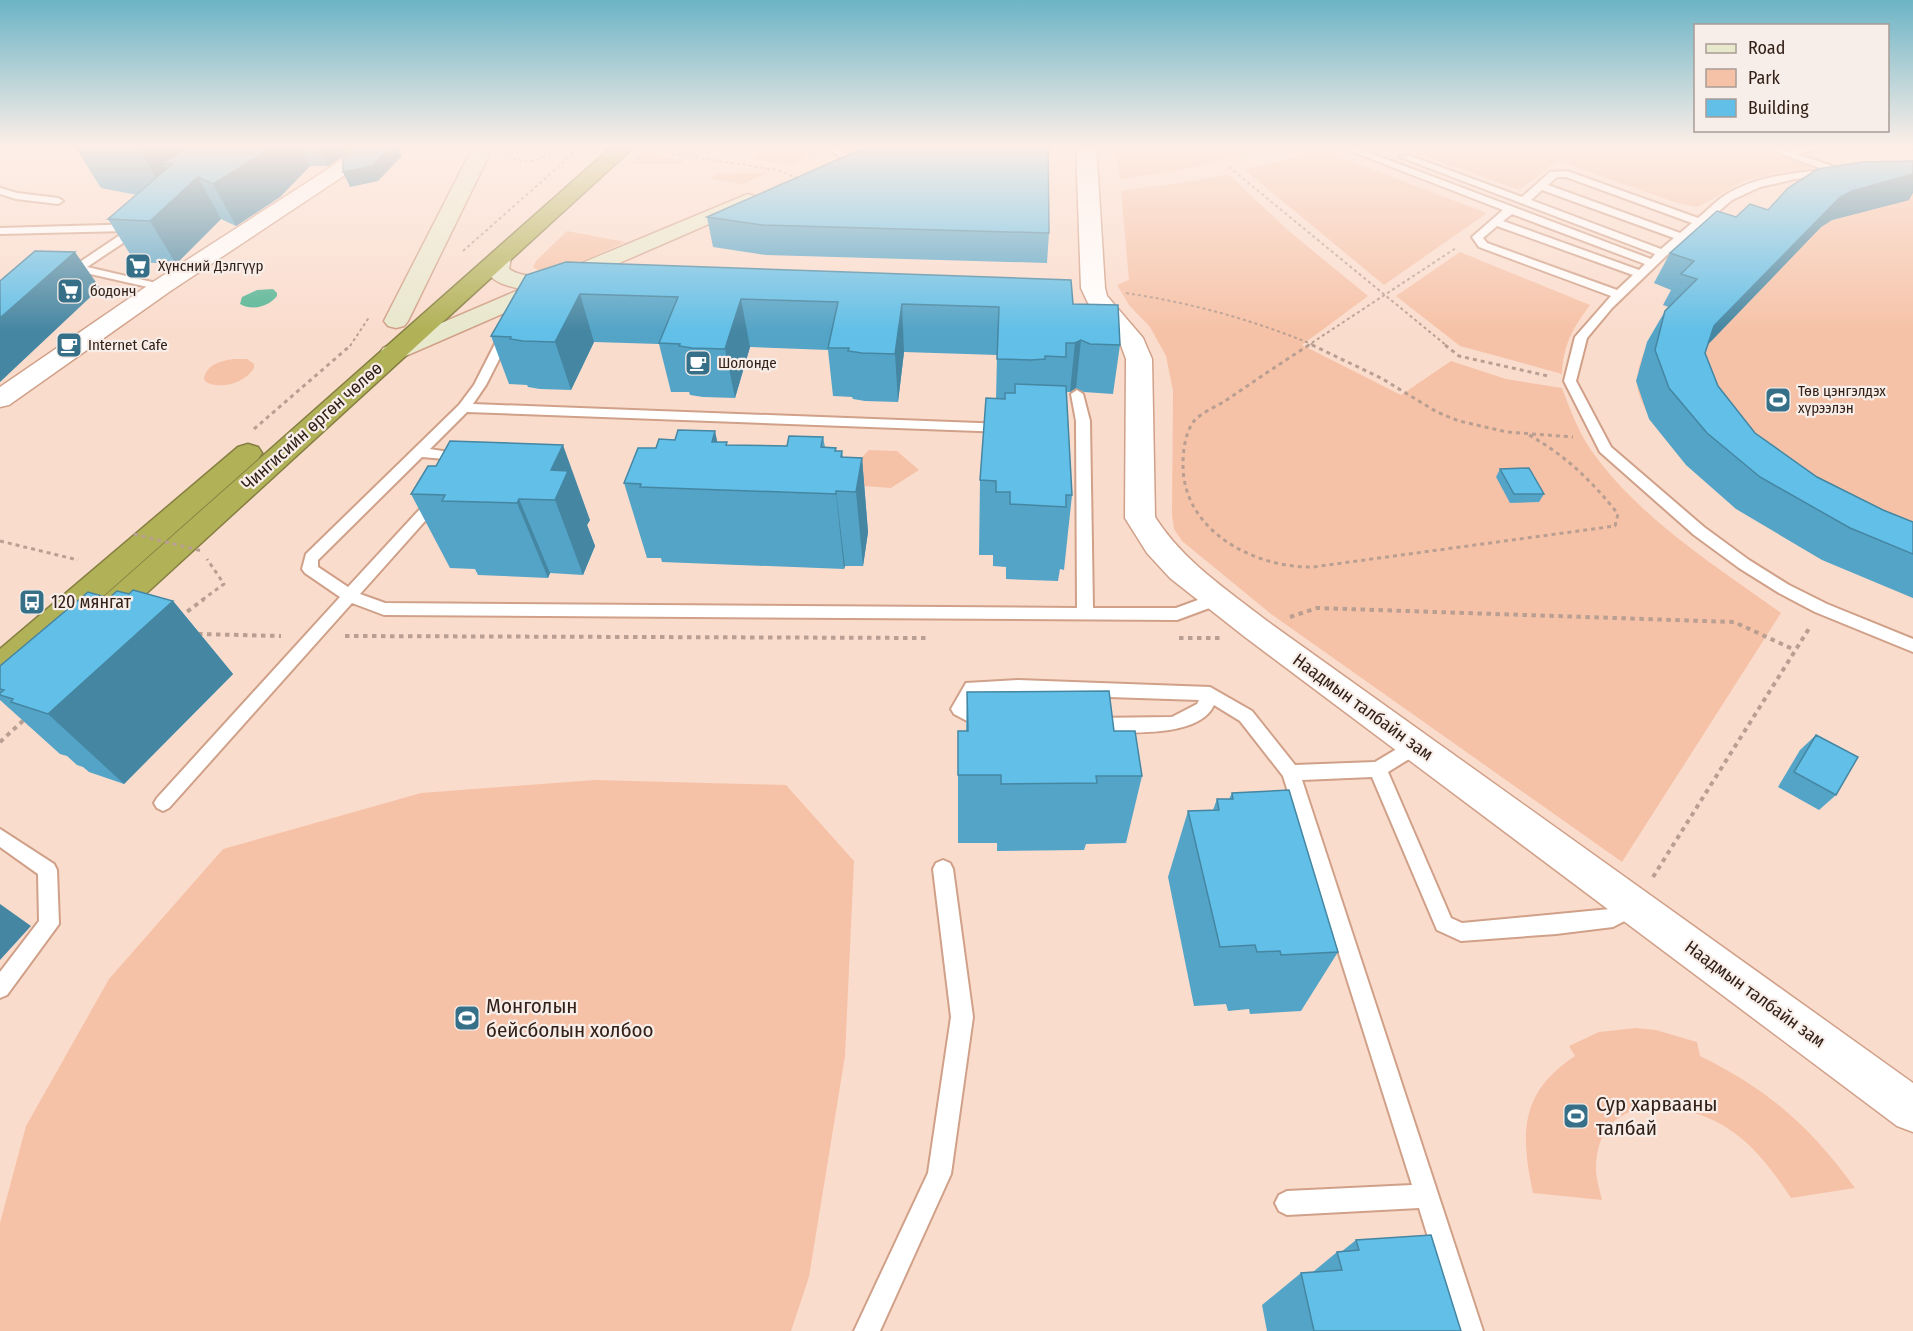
<svg xmlns="http://www.w3.org/2000/svg" width="1913" height="1331" font-family="'Fira Sans Condensed',sans-serif">
	<style>
		.green { fill: #f6c2a7 }
		.water { fill: #52b493 }
		.lines { fill: none; stroke-linecap: round; stroke-linejoin: round }
		.lane-casing { stroke: #d0a088; stroke-width: 4 }
		.street-casing { stroke: #d0a088; stroke-width: 3 }
		.secondary-casing { stroke: #d0a088; stroke-width: 3 }
		.highway-casing { stroke: #857f41; stroke-width: 3 }
		.path-far2 { stroke: #b99f92; stroke-width: 2; stroke-dasharray: 3 3; stroke-linecap: butt }
		.path-far1 { stroke: #b99f92; stroke-width: 3; stroke-dasharray: 4 4; stroke-linecap: butt }
		.path { stroke: #b99f92; stroke-width: 4; stroke-dasharray: 4.5 4.5; stroke-linecap: butt }
		.lane { fill: #fff; fill-rule: evenodd }
		.street { fill: #fff; fill-rule: evenodd }
		.secondary { fill: #e8e8cd; fill-rule: evenodd }
		.highway { fill: #b1b157; fill-rule: evenodd }
		.path-bridge { stroke: #b99f92; stroke-width: 3; stroke-dasharray: 4 4; stroke-linecap: butt }
		.wall { fill: #54a4c7 }
		.shaded-wall { fill: #4586a2; fill-rule: evenodd }
		.building { fill: #62bfe7; stroke: #4586a2; stroke-width: 1.5 }
		.labels { text-anchor: middle; dominant-baseline: central; stroke-width: 4.5; stroke-linejoin: round; paint-order: stroke }
		.far-poi-label { font-size: 15px; fill: #332118; stroke: #f8eee9; text-anchor: start }
		.street-label { font-size: 18px; fill: #332118; stroke: #f8eee9 }
		.poi-label { font-size: 18px; fill: #332118; stroke: #f8eee9; text-anchor: start }
		.near-poi-label { font-size: 21px; fill: #332118; stroke: #f8eee9; text-anchor: start }
	</style>
	<rect width="100%" height="100%" fill="#fadccd"/>
	<path class="green" d="M1115,145H1283L1182,170L1120,179Z
		M1393,145H1738L1812,166L1807,170L1772,174L1742,182L1698,207L1677,203L1558,161L1519,190Z
		M1321,150L1487,213L1384,285L1245,170Z
		M816,153L789,165L752,159L756,154Z
		M642,154L683,159L681,164H631Z
		M767,173L743,184L712,179L715,174Z
		M1228,174L1290,232L1368,296L1302,345L1401,395L1451,361L1506,379L1562,388C1570,409 1578,431 1591,450C1640,519 1713,564 1781,613L1622,862L1271,614L1182,541L1174,529L1172,515L1173,391L1166,356L1150,327L1129,305L1117,285L1129,280L1121,191L1194,181Z
		M1913,192V598C1817,557 1730,520 1663,436C1653,424 1635,396 1637,379C1641,346 1656,333 1678,311L1663,305L1676,292L1654,283Z
		M567,231L625,242C609,249 546,281 533,267L536,261Z
		M1460,252L1590,305C1573,328 1563,345 1562,374L1460,346L1396,296Z
		M233,359H247L254,364V368C245,383 221,390 206,382L204,379C206,365 220,361 233,359Z
		M869,450L897,451L919,470L891,488L836,484Z
		M595,780L786,785L854,861L845,1056L809,1277L791,1331H0V1223L26,1126L109,979L223,849L421,793Z
		M1636,1028L1656,1030L1697,1042L1700,1056C1769,1090 1810,1126 1855,1188L1791,1198C1771,1168 1749,1138 1715,1121C1666,1097 1596,1098 1596,1169C1596,1179 1600,1190 1602,1200L1533,1193C1520,1133 1520,1092 1575,1056L1569,1046L1599,1032Z"/>
	<path class="water" d="M273,289L277,293V296C268,307 252,311 240,304L242,297L257,290Z"/>
	<g class="lines">
		<g class="lane-casing">
			<path id="lane" d="M824,145H835L852,158L844,160Z
				M1335,145H1349L1651,259L1655,254L1400,157L1408,155L1522,197L1550,172L1567,171L1698,218C1707,211 1715,202 1724,196C1753,177 1792,173 1825,170L1756,145H1771L1786,150L1813,145H1833L1797,154L1835,167V175L1795,179L1760,187L1732,200L1667,255L1612,308L1587,338L1576,381L1611,447L1704,527L1749,560L1789,585L1827,604L1913,639V652L1815,612L1779,593L1739,568L1694,535L1600,452L1564,381L1575,337L1611,296L1479,247L1472,237L1503,210ZM1557,177H1566L1692,223L1680,233L1548,185ZM1542,190L1674,238L1661,249L1531,200ZM1512,214L1645,264L1639,270L1503,221ZM1497,226L1633,275L1617,290L1487,243L1483,238Z
				M1902,145H1913V149L1904,147Z
				M0,188L17,193L58,198L63,201L58,204L16,199L0,194Z
				M140,224L144,225V229L87,267L165,285V289L161,290L77,271L71,268L126,231L0,234V228Z
				M507,328L513,332L486,385L473,404L1005,424L1012,428L1005,432L467,412L430,449L467,455L469,458L467,461L422,457L318,560V567L348,587L432,496L437,494L444,499L442,502L360,594L385,603L1077,608L1076,421L1071,394L1077,390L1083,394L1090,421L1093,608H1176L1217,593L1223,595L1225,599L1223,603L1177,620L384,615L352,603L169,808L163,811L157,808L154,803L157,798L340,597L305,573L302,569L306,554L459,405L474,385L501,332Z
				M1018,680L1210,687L1252,711L1295,765L1375,762L1410,741L1416,739L1422,741L1425,746L1422,751L1388,772L1451,918L1462,923L1610,909L1635,897L1642,900L1645,906L1642,912L1613,927L1556,934L1461,941L1437,930L1372,777L1302,780L1483,1331H1457L1419,1208L1287,1215L1279,1211L1275,1203L1279,1195L1287,1191L1412,1185L1283,776L1240,721L1214,705C1199,739 1124,732 1092,732L1086,730L1083,725L1086,720L1092,718L1172,717L1197,704L1199,700L1018,694H977L970,707L992,719L995,724L992,729L986,731L954,714L951,709L966,683Z
				M0,829L54,864L57,870L59,924L7,995L0,998V972L39,921L38,874L0,847Z
				M943,860L950,863L953,869L973,1017L951,1174L880,1331H854L928,1173L951,1017L933,869L936,863Z"/>
		</g>
		<g class="street-casing">
			<path id="street" d="M360,145H383L342,177L169,292L9,405L0,407V387L153,282L328,169Z
				M1076,145H1096L1105,288L1107,296L1143,338L1152,359L1155,517C1183,561 1226,589 1267,621L1913,1083V1132L1897,1126L1245,637L1170,578L1147,553L1125,518L1126,359L1119,340L1088,303L1081,288Z"/>
		</g>
		<g class="secondary-casing">
			<path id="secondary" d="M474,145H494L408,321L404,326L396,328L388,326L384,321Z
				M748,194L755,196L758,200L755,204L401,358L392,360L383,358L380,353L383,348L521,289C507,286 494,283 486,271L492,253L500,251L508,253L511,258L509,269C523,278 537,276 553,275Z"/>
		</g>
		<g class="highway-casing">
			<path id="highway" d="M614,145H636L104,632L93,636L82,632L77,624L82,616Z
				M248,444L258,447L262,453L258,459L12,677L0,681V649L238,447Z"/>
		</g>
		<path class="path-far2" d="M510,145L577,150
			M648,150L778,170L799,179
			M508,155C524,167 544,160 558,149
			M1229,167L1447,346
			M463,251L583,145
			M1126,293C1192,303 1254,320 1316,346
			M350,346L370,316
			M1307,346L1456,248"/>
		<path class="path-far1" d="M1309,345C1281,363 1253,382 1225,401C1215,407 1201,413 1194,421C1185,433 1183,451 1183,465C1183,531 1254,568 1313,567L1615,526L1618,514C1592,481 1565,455 1529,435
			M1312,345L1381,378L1437,412L1459,421L1507,432L1573,437
			M1445,345L1459,356L1548,376
			M254,429L351,345
			M0,541L78,560
			M202,600L224,584L207,559"/>
		<path class="path" d="M180,617L204,599
			M1290,617L1317,608L1734,622L1795,650
			M198,634L281,636
			M345,636L926,638
			M1179,638H1220
			M0,742L26,718
			M1653,877L1810,627"/>
		<use href="#lane" class="lane"/>
		<use href="#street" class="street"/>
		<use href="#secondary" class="secondary"/>
		<use href="#highway" class="highway"/>
		<path class="path-bridge" d="M134,534L202,551"/>
	</g>
	<path class="wall" d="M74,145H359L328,166H310L280,197L236,226L221,219L176,264L135,262L108,219L137,195L101,188Z
		M1909,200L1832,220L1821,227L1708,344L1705,353L1718,386L1755,433L1817,477L1883,510L1913,522V598L1822,560L1736,509L1686,465L1649,419L1636,381L1647,342L1665,311L1669,307L1663,305L1671,290L1654,283L1670,253L1736,217L1768,210Z
		M707,217L1049,233L1047,263L766,255L713,247Z
		M526,275L1073,304L1120,345L1113,394L1084,392L1076,388L1070,392H1066L1072,495L1064,570L1060,569L1058,581L1006,579V567L993,566V555H979L980,480L996,399L997,355L904,352L898,402L865,401L853,399L852,397L833,396L828,350L750,347L735,398L703,397L690,395L689,392H671L659,344L594,342L571,390L540,389L528,387L527,385L509,384L491,336Z
		M823,437L825,447L836,451H842L843,457L862,458L868,532L863,566H845L844,569L662,562L661,558H647L624,483L656,448L717,442H727V445L787,446Z
		M450,441L590,520L587,525L595,546L583,575L550,573L548,578L478,575L475,569L450,568L411,494L436,466Z
		M1500,469L1544,494L1539,502L1510,503L1496,477Z
		M129,594L173,601L233,674L124,784L89,772L83,767L77,765L67,756L60,754L0,700V666L109,598Z
		M967,692L1114,731L1142,776L1126,843L1086,844L1084,850L997,851V843H958V731H966Z
		M1816,735L1836,795L1819,810L1778,787L1800,750Z
		M1232,793L1338,952L1301,1011L1250,1014L1249,1009L1228,1011L1226,1004L1194,1006L1168,877L1188,811L1213,810L1217,799H1229Z
		M1356,1240L1461,1331H1267L1262,1305L1301,1273L1313,1272L1337,1252H1341Z"/>
	<path class="shaded-wall" d="M141,145H198V177L221,219L176,264L150,221L169,201L138,147ZM163,163L172,164L180,193Z
		M271,145H301L310,166L280,197L236,226L213,184Z
		M318,145H359L328,166Z
		M392,145H398L402,156L378,181L350,187L343,172Z
		M1913,174V193L1909,200L1832,220L1821,227L1695,358L1714,326L1840,197L1852,191Z
		M75,252L100,288L0,382V318Z
		M580,294L594,342L571,390L555,342Z
		M741,299L750,347L735,398L725,349Z
		M902,304L904,352L898,402L895,354Z
		M1081,340L1076,388L1070,392L1075,343Z
		M715,431L728,491L712,442Z
		M563,445L590,520L587,525L595,546L583,575L555,500L551,470Z
		M862,458L868,532L863,566L856,492Z
		M836,491L845,566L844,569L836,494Z
		M519,499L550,573L548,578L517,503Z
		M173,601L233,674L124,784L48,714Z
		M0,904L31,926L0,960Z"/>
	<path class="building" d="M192,145H271L259,156L213,184L198,177L150,221L108,219L172,164L163,163Z
		M361,145H392L372,166L343,172V159Z
		M871,145H1048L1049,233L762,225L707,217Z
		M1913,161V174L1852,191L1840,197L1714,326L1705,353L1718,386L1755,433L1817,477L1883,510L1913,522V554L1850,528L1760,477L1707,433L1669,388L1655,350L1665,311L1697,279L1681,274L1694,261L1670,253L1717,211L1736,217L1750,204L1768,210L1788,188L1818,169L1863,162Z
		M35,251L75,252L0,318V281Z
		M566,262L1071,280L1073,304L1118,305L1120,345L1090,344L1081,340L1075,343H1066V357L1045,356V359L1031,360L997,359L999,307L902,304L895,354L862,353L848,351L849,348H828L838,302L741,299L725,349L692,348L679,346L680,344L659,343L678,297L580,294L555,342L523,341L510,339L511,337L491,336L526,275Z
		M1015,384L1066,386L1072,495H1066V507L1010,504V492H996V481L980,480L986,398L1005,399V393H1015Z
		M678,430L715,431L712,442H727L726,445L787,446L789,436L823,437L821,447L836,448L835,451H842L841,457L862,458L856,492L836,491V494L640,487L641,484L624,483L638,448H656L659,439L675,440Z
		M450,441L563,445L551,470L568,471L555,500L519,499L517,503L442,501L445,495L411,494L428,466H436Z
		M1529,468L1544,494H1514L1500,469Z
		M133,590L173,601L48,714L11,702L13,699L0,695V693L4,690L0,689V666L88,592L109,598L117,591L129,594Z
		M1109,691L1114,731H1135L1142,776H1096L1097,783L1001,784V775H958V731H968L967,692Z
		M1816,735L1858,757L1836,795L1794,772Z
		M1289,790L1338,952L1281,955L1280,951L1257,952L1255,945L1220,947L1188,811L1219,810L1217,799H1233L1232,793Z
		M1431,1235L1461,1331H1314L1301,1273L1342,1270L1337,1252L1359,1250L1356,1240Z"/>
	<linearGradient id="sky" x2="0" y2="1"><stop stop-color="#6cb4c6"/><stop offset="0.44" stop-color="#fdefe8"/><stop offset="1" stop-color="#fdefe8" stop-opacity="0"/></linearGradient>
	<rect width="1913" height="331" fill="url(#sky)"/>
	<defs>
		<g id="supermarket-square" transform="scale(1.35)"><rect x="-9" y="-9" width="18" height="18" rx="4" fill="#366f88" stroke="#f8eee9"/><path d="M-6-5.5h2.5l.6 2H6L4.5 2H-2.5L-4.4-4H-6ZM-1.5 3.2a1.3 1.3 0 1 0 .1 0ZM3 3.2a1.3 1.3 0 1 0 .1 0Z" fill="#fff"/></g>
		<g id="cafe-square" transform="scale(1.35)"><rect x="-9" y="-9" width="18" height="18" rx="4" fill="#366f88" stroke="#f8eee9"/><path d="M-5.5-4.5H6V0H3Q3 3.5 0 3.5H-2.5Q-5.5 3.5-5.5 0ZM3-3.2v2h1.7v-2ZM-6 4.5H4V6H-6Z" fill="#fff"/></g>
		<g id="stadium-square" transform="scale(1.35)"><rect x="-9" y="-9" width="18" height="18" rx="4" fill="#366f88" stroke="#f8eee9"/><path d="M0-5a6.5 5 0 1 0 0 10a6.5 5 0 1 0 0-10ZM-3.5-1.8h7v3.6h-7Z" fill="#fff"/></g>
		<g id="bus-square" transform="scale(1.35)"><rect x="-9" y="-9" width="18" height="18" rx="4" fill="#366f88" stroke="#f8eee9"/><path d="M-5-6H5V4H4V6H2V4H-2V6H-4V4H-5ZM-3.5-4V0h7V-4ZM-3.5 1.2v1.5H-2V1.2ZM2 1.2v1.5H3.5V1.2Z" fill="#fff"/></g>
	</defs>
	<g fill-rule="evenodd">
		<use href="#supermarket-square" x="138" y="266"/>
		<use href="#supermarket-square" x="70" y="291"/>
		<use href="#cafe-square" x="69" y="345"/>
		<use href="#cafe-square" x="698" y="363"/>
		<use href="#stadium-square" x="1778" y="400"/>
		<use href="#bus-square" x="32" y="602"/>
		<use href="#stadium-square" x="467" y="1018"/>
		<use href="#stadium-square" x="1576" y="1116"/>
	</g>
	<g class="labels">
		<g class="far-poi-label">
			<text x="158" y="266">Хүнсний Дэлгүүр</text>
			<text x="90" y="291">бодонч</text>
			<text x="88" y="345">Internet Cafe</text>
			<text x="718" y="363">Шолонде</text>
			<text x="1798" y="391">Төв цэнгэлдэх<tspan x="1798" dy="17">хүрээлэн</tspan></text>
		</g>
		<g class="street-label">
			<text transform="translate(312 426) rotate(-42)">Чингисийн өргөн чөлөө</text>
			<text transform="translate(1363 707) rotate(36)">Наадмын талбайн зам</text>
			<text transform="translate(1755 994) rotate(36)">Наадмын талбайн зам</text>
		</g>
		<g class="poi-label">
			<text x="51" y="602">120 мянгат</text>
		</g>
		<g class="near-poi-label">
			<text x="486" y="1006">Монголын<tspan x="486" dy="24">бейсболын холбоо</tspan></text>
			<text x="1596" y="1104">Сур харвааны<tspan x="1596" dy="24">талбай</tspan></text>
		</g>
	</g>
	<rect x="1694" y="24" width="195" height="108" fill="#f8eee9" stroke="#a99c95" stroke-width="1.5"/>
	<rect x="1706" y="44" width="30" height="9" fill="#e8e8cd" stroke="#a99c95" stroke-width="1.5"/>
	<text x="1748" y="54" font-size="18" fill="#332118">Road</text>
	<rect x="1706" y="69" width="30" height="18" fill="#f6c2a7" stroke="#a99c95" stroke-width="1.5"/>
	<text x="1748" y="84" font-size="18" fill="#332118">Park</text>
	<rect x="1706" y="99" width="30" height="18" fill="#62bfe7" stroke="#a99c95" stroke-width="1.5"/>
	<text x="1748" y="114" font-size="18" fill="#332118">Building</text>
</svg>
